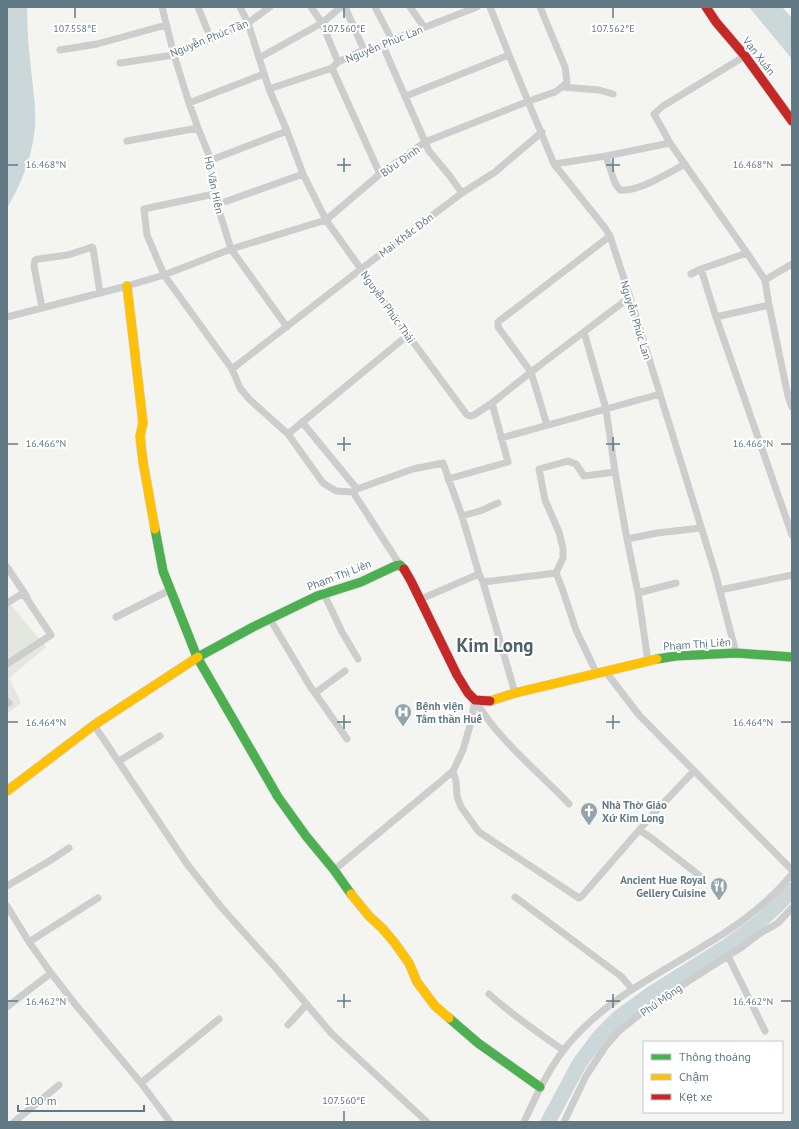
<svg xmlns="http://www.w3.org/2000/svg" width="799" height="1129" font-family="'PT Sans',sans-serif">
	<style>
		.green { fill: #e4e7df }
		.water { fill: #cbd7d8 }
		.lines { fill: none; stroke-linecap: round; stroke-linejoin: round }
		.river { stroke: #cbd7d8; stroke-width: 15 }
		.fast-casing { stroke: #d0d2d1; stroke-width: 10 }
		.slow-casing { stroke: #d0d2d1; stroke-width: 10 }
		.jam-casing { stroke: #d0d2d1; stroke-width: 10 }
		.street { stroke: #cccdcd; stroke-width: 7 }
		.fast { stroke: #4caf50; stroke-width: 9 }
		.slow { stroke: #ffc107; stroke-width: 9 }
		.jam { stroke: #c62828; stroke-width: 9 }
		.ticks { fill: none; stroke: #617985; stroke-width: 1.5 }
		.labels { text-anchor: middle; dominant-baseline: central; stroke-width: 4; stroke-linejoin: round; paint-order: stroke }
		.street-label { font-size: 11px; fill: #617985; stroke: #fff }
		.poi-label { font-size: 11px; font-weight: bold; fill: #617985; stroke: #fff; text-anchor: start }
		.town-label { font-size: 19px; font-weight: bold; fill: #4f6169; stroke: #fff }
		.ticks-label { font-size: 10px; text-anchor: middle; fill: #617985; stroke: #fff; stroke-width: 4; stroke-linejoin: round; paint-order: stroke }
	</style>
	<rect width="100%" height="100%" fill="#f4f4f1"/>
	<path class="green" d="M7,600L46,647L9,678L21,703L7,714Z"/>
	<path class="water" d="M7,7H27C27,31 29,54 32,78C34,97 37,117 34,136C30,162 20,186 7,208Z
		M749,7H782L792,18V59Z"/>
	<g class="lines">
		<path class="river" d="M548,1122L579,1064L599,1037L619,1017L652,993L727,946L758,923L778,905L792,890"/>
		<g class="fast-casing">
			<path id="fast" d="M155,529L163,571L197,657L278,797L306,836L334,870L351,894
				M198,657L253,627L317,596L361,582L395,566L400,565L404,569
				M657,659L676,656L736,653L792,657
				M449,1018L478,1043L540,1087"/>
		</g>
		<g class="slow-casing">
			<path id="slow" d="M127,286L143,423L140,436L143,462L155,529
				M490,701L515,693L657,659
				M7,791L94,725L198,657
				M351,894L369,916L382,928L394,942L409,963L417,982L435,1006L449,1018"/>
		</g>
		<g class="jam-casing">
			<path id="jam" d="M706,7L716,22L745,56L792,121
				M404,569L411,581L457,675L468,693L475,700L490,701"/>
		</g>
		<path class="street" d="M162,7L174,55L189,103L198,128L211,160L214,194L231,249L287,327
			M198,7L211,39
			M240,7L248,23L269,89L287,131L303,174L326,220L408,335L467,415L471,416L474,415L492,403L531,372L630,297
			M311,7L322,23L338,62
			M345,7L364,50
			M375,7L392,40
			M410,7L424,27
			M490,7L509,55L554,164L605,228L610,236L630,297L715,572L736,653
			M383,46L429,151L449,175L462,193
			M60,50L97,44L166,25
			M745,56L663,106L654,114L670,143L747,253L765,280L769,305L788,396L792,407
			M259,58L322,23L341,7
			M120,63L174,55L248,23L270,7
			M332,68L380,174
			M562,87L599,90L613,94
			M269,89L332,68L338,62L364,50L383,46L392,40L477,7
			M406,96L509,55
			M189,103L264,74
			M127,141L198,128
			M606,156L615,183L620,190C638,192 669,173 685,164
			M211,160L287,131
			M554,164L606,156L670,143
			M214,194L144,209L147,235L164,275L232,369L240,388L249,399L288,434L323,483L336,491L353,492L357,489L413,469L443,463L462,516L479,574L483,582L515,693
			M216,205L303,174
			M701,269L716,317L792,535
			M691,274L701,269L747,253
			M765,280L792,264
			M42,308L34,266L35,260L38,259L68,255L92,247L93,248L100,293
			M7,317L127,286L164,275L231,249L326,220L380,174L425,142L529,101L555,92L562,87L567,82L565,67L540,7
			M716,317L769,305
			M584,332L606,409L615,472L627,539L638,593L648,661
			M232,369L361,269L462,193L495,172L542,132
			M302,422L357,489
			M547,425L531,372L498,327V322L610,236
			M288,434L408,335
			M501,438L660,394
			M448,479L508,462L492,403
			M353,492L400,565
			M462,516L480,511L498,503
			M627,539L657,533L701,528
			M7,567L27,597
			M483,582L556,573
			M720,590L792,575
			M638,593L676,583
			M324,594L342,632L358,659
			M421,599L479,574
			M7,603L20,595L25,596L51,635L7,664
			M116,617L170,590
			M270,619L311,688L315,693L345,671
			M606,672L639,715L792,870
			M597,674L576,630L562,588L556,573L563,558V548L559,532L545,500L539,469L568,461L576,464L584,476L615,472
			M315,693L347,739
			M475,700L471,722L463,750L453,771L456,781L457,796L461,807L479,832L579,898L582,896L654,813L694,771
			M475,700C499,741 537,770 569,804
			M7,701L9,703
			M94,725L187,864L221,907L274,966L332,1034L427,1122
			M119,761L160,736
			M639,830L650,837L700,876
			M334,870L439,783L453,771
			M7,886L51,860L69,848
			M515,897L622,977L632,989
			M7,906L29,942L51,973L75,1004L141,1083L170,1122
			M29,942L98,898
			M728,956L765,1031
			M489,994C512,1015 537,1032 563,1050
			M7,1007L51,973
			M288,1025L307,1004
			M141,1083L219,1019
			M14,1122L59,1085
			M524,1122C537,1094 550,1065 571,1041C633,970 733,948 792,874
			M564,1122L586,1076L605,1047L619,1031L644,1011L687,982L742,947L759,934L778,923L792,908"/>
		<use href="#fast" class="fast"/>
		<use href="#slow" class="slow"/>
		<use href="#jam" class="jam"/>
	</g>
	<path class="ticks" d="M75,8V18M344,8V18M613,8V18M344,158V172M613,158V172M8,165H18M337,165H351M606,165H620M781,165H791M344,437V451M613,437V451M8,444H18M337,444H351M606,444H620M781,444H791M344,715V729M613,715V729M8,722H18M337,722H351M606,722H620M781,722H791M344,994V1008M613,994V1008M8,1001H18M337,1001H351M606,1001H620M781,1001H791M344,1111V1121"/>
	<defs>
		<g id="hospital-pin" transform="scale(0.9)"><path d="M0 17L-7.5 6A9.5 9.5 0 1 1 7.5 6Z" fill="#94a4ab" stroke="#fff"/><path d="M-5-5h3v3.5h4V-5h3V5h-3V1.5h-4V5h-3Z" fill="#fff"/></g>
		<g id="church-pin" transform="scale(0.9)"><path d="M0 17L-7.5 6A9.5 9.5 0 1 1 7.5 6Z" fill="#94a4ab" stroke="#fff"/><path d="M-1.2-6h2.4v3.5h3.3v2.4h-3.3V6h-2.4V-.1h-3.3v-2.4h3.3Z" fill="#fff"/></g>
		<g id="restaurant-pin" transform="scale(0.9)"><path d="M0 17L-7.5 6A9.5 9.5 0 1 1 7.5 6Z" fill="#94a4ab" stroke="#fff"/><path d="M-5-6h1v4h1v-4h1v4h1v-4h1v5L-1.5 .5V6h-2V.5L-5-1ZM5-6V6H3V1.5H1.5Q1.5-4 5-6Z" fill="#fff"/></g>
	</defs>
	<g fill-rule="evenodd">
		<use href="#hospital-pin" x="403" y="712"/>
		<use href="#church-pin" x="589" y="811"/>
		<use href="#restaurant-pin" x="719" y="886"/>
	</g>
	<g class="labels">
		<g class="street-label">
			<text transform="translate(209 38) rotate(-22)">Nguyễn Phúc Tần</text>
			<text transform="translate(384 44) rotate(-22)">Nguyễn Phúc Lan</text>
			<text transform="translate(759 56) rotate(52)">Vạn Xuân</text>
			<text transform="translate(400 161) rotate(-35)">Bửu Đình</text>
			<text transform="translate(214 185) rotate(78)">Hồ Văn Hiến</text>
			<text transform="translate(406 235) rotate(-37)">Mai Khắc Đôn</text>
			<text transform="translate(388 307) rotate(55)">Nguyễn Phúc Thái</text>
			<text transform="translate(636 320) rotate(73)">Nguyễn Phúc Lan</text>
			<text transform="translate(339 575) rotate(-21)">Phạm Thị Liên</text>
			<text transform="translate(697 644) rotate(-4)">Phạm Thị Liên</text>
			<text transform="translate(661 1000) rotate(-35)">Phú Mộng</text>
		</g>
		<g class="poi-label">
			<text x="416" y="706">Bệnh viện<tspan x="416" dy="13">Tâm thần Huế</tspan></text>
			<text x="602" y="805">Nhà Thờ Giáo<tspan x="602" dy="13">Xứ Kim Long</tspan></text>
			<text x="706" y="880" text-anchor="end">Ancient Hue Royal<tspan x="706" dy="13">Gellery Cuisine</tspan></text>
		</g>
		<g class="town-label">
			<text x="495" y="645">Kim Long</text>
		</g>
	</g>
	<g class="ticks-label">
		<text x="75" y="32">107.558°E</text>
		<text x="344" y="32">107.560°E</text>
		<text x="613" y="32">107.562°E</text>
		<text x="46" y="168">16.468°N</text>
		<text x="753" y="168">16.468°N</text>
		<text x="46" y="447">16.466°N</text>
		<text x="753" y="447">16.466°N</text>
		<text x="46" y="726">16.464°N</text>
		<text x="753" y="726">16.464°N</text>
		<text x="46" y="1005">16.462°N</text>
		<text x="753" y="1005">16.462°N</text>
		<text x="344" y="1104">107.560°E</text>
	</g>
	<rect width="799" height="1129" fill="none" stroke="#617985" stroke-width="16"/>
	<rect x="643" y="1041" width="140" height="72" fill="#ffffff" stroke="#c0c9ce"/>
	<rect x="651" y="1054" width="20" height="6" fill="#4caf50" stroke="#c0c9ce"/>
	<text x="679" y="1061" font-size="12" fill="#617985">Thông thoáng</text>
	<rect x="651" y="1074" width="20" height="6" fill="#ffc107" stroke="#c0c9ce"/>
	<text x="679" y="1081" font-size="12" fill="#617985">Chậm</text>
	<rect x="651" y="1094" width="20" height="6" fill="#c62828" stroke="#c0c9ce"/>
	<text x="679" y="1101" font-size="12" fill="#617985">Kẹt xe</text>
	<path d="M18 1105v6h126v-6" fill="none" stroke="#617985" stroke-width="2"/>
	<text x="24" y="1105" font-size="12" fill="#617985" stroke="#ffffff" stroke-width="3" paint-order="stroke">100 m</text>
</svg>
